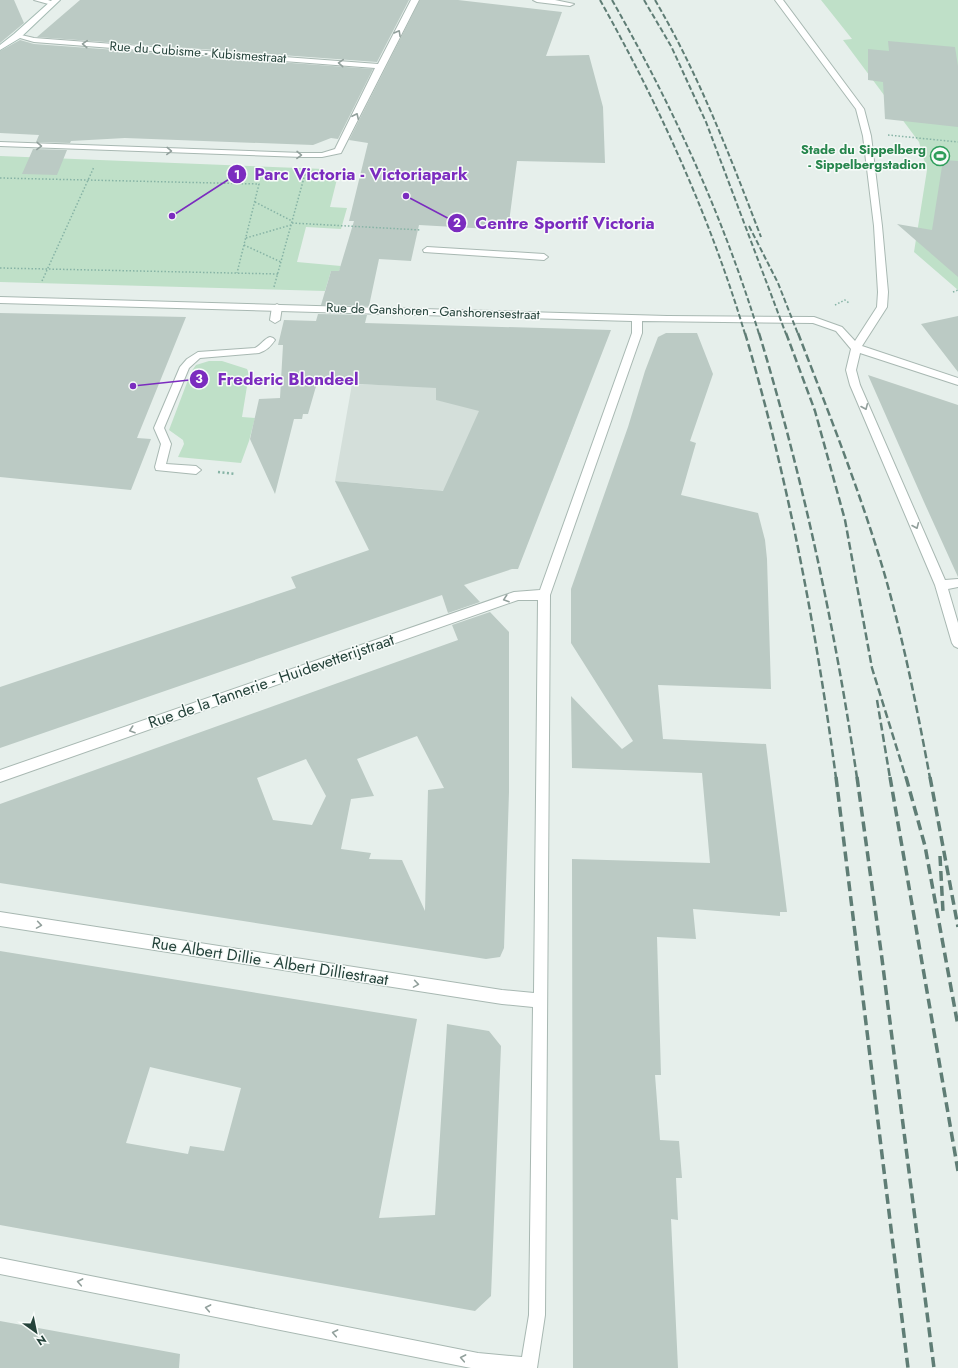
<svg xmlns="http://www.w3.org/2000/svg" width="958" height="1368" font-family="Jost,sans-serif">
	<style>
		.built { fill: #d4dfda }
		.green { fill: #bfe0c8 }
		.building { fill: #bbcac4; fill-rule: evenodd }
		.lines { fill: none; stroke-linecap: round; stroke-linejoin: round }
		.lane-casing { stroke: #a8b8b2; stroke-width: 2 }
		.street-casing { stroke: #a8b8b2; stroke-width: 2 }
		.secondary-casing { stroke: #a4bbb3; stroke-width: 2 }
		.path-far1 { stroke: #86b3a5; stroke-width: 1.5; stroke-dasharray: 1.5 2; stroke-linecap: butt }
		.path { stroke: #86b3a5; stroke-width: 2.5; stroke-dasharray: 2 2.5; stroke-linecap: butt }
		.lane { fill: #fff; fill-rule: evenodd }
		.street { fill: #fff; fill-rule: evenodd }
		.secondary { fill: #fff; fill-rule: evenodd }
		.rail-far2 { stroke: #5f7d75; stroke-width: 2; stroke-dasharray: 5.5 2.5; stroke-linecap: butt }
		.rail-far1 { stroke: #5f7d75; stroke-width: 2.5; stroke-dasharray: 8 3.5; stroke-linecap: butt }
		.rail { stroke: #5f7d75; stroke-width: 3.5; stroke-dasharray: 10 5; stroke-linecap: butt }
		.oneway { stroke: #92a09c }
		.labels { text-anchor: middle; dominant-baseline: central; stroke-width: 3; stroke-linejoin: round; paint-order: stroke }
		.far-street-label { font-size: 13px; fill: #24423a; stroke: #f7fbf9 }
		.far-leisure-label { font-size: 13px; font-weight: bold; fill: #27864d; stroke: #f7fbf9; text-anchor: end }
		.street-label { font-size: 16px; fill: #24423a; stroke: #f7fbf9 }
		.leader { fill: none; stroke: #7b2cbf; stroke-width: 1.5 }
		.callout-dot { fill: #7b2cbf; stroke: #f7fbf9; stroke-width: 1.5 }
		.mark-label { font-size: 12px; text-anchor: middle; font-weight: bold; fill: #fff }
		.callout-label { font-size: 17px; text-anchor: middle; font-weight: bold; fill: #7b2cbf; stroke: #f7fbf9; stroke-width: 3; stroke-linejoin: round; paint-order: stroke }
	</style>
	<rect width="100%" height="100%" fill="#e6efeb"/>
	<path class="built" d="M352,384L405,386L436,384L490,403L575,422L552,482L506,471L483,490L435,491L424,489L335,481Z"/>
	<path class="green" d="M821,0H958V290L914,252L927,170L919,142L843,40L852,39Z
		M0,156L324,169L323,175H338L330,207L347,208L341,229L306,227L297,262L341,266L339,271H331L325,291L0,282Z
		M209,361H222L247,369L249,374L242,417L255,418L249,441L241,463L178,457L184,444L183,440L169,430L191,372L196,365Z"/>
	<path class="building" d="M0,0H14L24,23L0,43Z
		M80,0H409L377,62L37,37Z
		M420,0H458L562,12L546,56L589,55L603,107L605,163L517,161L508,230L419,225L411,261L379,259L369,306L321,305L331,271H339L354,221H349L368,143L349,140Z
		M20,40L34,44L373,69L338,139L331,138L313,145L125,138L71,141L70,143L36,142L39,135L0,133V51Z
		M888,41L955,47L958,66V127L885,119L883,82L868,80V49L889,51Z
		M33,149L67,150L57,175L22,174Z
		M943,160L958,161V277L897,224L932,230Z
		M0,313L186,317L137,438L151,439L131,490L0,477Z
		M318,314L367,315L365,323L611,330L518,569H512L464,585L480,602L448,613L442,595L0,748V687L296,588L291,577L369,550L335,481L443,491L479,411L436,400V388L320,382L317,383L308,414H303L302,419H294L275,494L250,439L259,399L280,398L283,345H278L284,320L316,321Z
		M958,316V372L921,324Z
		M666,333H697L713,374L690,441L696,443L681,495L758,513L765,540L767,559L771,689L658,685L663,739L766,744L787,912H780V916L693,909L696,939L657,937L661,1075H655L660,1140L679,1141L682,1178H676L678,1220L671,1219L678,1368H573L572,859L710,863L702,773L572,768L571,696L622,749L633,741L571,643V589L628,427L645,371L658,337Z
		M868,375L958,405V577L924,502Z
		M490,612L509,632V792L504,948L500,957L486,959L0,883V804L458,640L452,625ZM417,736L444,788L428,790L425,911L402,860L369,859L371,853L341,849L351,799L374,796L357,759ZM306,759L326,796L312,825L273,820L257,778Z
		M0,951L417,1019L379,1218L435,1215L447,1024L489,1031L501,1046L491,1296L475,1311L0,1225ZM150,1067L241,1088L224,1151L190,1146L188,1154L126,1143Z
		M0,1321L180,1354L179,1368H0Z"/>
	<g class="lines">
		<g class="lane-casing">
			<path id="lane" d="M427,247L544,254L548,257L544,260L424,252L423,250Z
				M277,304L282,307L280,320L275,323L270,320L272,307Z
				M270,337L273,338L275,340C270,347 267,350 259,353L200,358L189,368L164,428L171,444L166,464L196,466L201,470L196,474L156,470L155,467L161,444L154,428L180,367L187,359L198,352L255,348C261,345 265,338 270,337Z"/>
		</g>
		<g class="street-casing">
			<path id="street" d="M34,0H48L56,3L52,5Z
				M411,0H419L341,153L322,157H302L0,146V142L302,153H322L335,149L375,68L34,42L13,36L17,34L34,38L378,64Z
				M533,0H555L574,4L570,6L537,2Z
				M775,0H783L864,109L871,136L882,226L888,292L887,307L862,346L958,378V385L860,353L856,370L860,385L945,580L958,579V587L948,589L958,623V648L954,646L952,643L935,585L850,385L846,370L851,349L836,331L813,323L642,321V333L550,595L545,1315L537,1368H471L0,1274V1258L478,1353L522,1357L529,1315L533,1007L502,1004L0,926V912L502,990L534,993L538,600H518L0,782V770L514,592L540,590L632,333V321L0,303V297L667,316L814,317L842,327L855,341L877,307L878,292L874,226L863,136L856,109Z"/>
		</g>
		<g class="secondary-casing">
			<path id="secondary" d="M52,0H60L20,38L0,50V45L14,34Z"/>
		</g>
		<path class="path-far1" d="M888,135L958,142
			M0,178L259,184L237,273
			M255,202L292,221
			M292,223L421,230
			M246,238L291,225
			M244,245L281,262
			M0,268L278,274
			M42,281L94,167
			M274,287L305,174
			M953,292L958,290
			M835,305L845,300L849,303"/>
		<path class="path" d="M218,472L235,474"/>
		<use href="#lane" class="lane"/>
		<use href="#street" class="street"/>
		<use href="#secondary" class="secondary"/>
		<path class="rail-far2" d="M600,0C660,107 710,217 745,334
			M612,0C673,107 723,216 759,334
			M644,0L671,46L706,122L786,334
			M655,0C699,75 730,156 761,237
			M749,226L778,283L798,334"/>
		<path class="rail-far1" d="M745,333C788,478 816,628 836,778
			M759,333C803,478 835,627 857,778
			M786,333L815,411L845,520L872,668L906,778
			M798,333C828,411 859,489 883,569C903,637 917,708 930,778
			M877,700L890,778"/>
		<path class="rail" d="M836,777L908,1368
			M857,777L882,959L934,1368
			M890,777L958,1171
			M906,777L925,846L958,1026
			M930,777L958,927
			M940,856L943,912"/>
	</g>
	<defs><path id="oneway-chevron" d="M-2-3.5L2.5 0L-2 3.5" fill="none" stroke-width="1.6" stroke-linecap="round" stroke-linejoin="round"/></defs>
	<g class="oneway">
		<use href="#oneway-chevron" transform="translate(398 33) rotate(-61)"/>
		<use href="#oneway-chevron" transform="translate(85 44) rotate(-176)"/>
		<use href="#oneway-chevron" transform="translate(341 63) rotate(-176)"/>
		<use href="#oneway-chevron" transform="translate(356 116) rotate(-65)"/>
		<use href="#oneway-chevron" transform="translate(39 146) rotate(2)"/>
		<use href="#oneway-chevron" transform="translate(169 151) rotate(2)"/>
		<use href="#oneway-chevron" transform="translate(299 155) rotate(1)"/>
		<use href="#oneway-chevron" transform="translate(865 407) rotate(67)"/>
		<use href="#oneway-chevron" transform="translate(916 526) rotate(67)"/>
		<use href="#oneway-chevron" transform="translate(506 599) rotate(161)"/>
		<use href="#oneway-chevron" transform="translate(132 730) rotate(161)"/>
		<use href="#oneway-chevron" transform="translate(39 925) rotate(9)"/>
		<use href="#oneway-chevron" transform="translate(416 984) rotate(9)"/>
		<use href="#oneway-chevron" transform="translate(80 1282) rotate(-169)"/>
		<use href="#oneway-chevron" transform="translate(208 1308) rotate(-169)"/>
		<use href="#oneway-chevron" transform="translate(335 1333) rotate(-169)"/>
		<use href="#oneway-chevron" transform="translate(463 1358) rotate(-169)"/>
	</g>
	<defs>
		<g id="stadium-ring" transform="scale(1)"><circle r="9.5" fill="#f7fbf9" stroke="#2e9e5b" stroke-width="1.5"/><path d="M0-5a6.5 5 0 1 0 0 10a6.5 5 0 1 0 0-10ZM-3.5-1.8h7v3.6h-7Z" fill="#2e9e5b"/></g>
	</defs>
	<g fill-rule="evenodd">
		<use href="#stadium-ring" x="940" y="156"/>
	</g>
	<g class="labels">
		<g class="far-street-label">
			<text transform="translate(198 52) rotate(4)">Rue du Cubisme - Kubismestraat</text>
			<text transform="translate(433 311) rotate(2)">Rue de Ganshoren - Ganshorensestraat</text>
		</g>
		<g class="far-leisure-label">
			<text x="926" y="149">Stade du Sippelberg<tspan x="926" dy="15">- Sippelbergstadion</tspan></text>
		</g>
		<g class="street-label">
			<text transform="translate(271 681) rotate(-19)">Rue de la Tannerie - Huidevetterijstraat</text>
			<text transform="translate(270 961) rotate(9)">Rue Albert Dillie - Albert Dilliestraat</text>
		</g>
	</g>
	<path class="leader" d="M172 216L237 174M406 196L457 223M133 386L199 379"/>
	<g class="callout-dot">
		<circle cx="172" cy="216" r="4"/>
		<circle cx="406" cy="196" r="4"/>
		<circle cx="133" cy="386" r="4"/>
		<circle cx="237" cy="174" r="10"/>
		<circle cx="457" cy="223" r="10"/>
		<circle cx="199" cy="379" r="10"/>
	</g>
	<g class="mark-label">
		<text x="237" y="179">1</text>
		<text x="457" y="227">2</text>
		<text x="199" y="383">3</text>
	</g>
	<g class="callout-label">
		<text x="361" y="180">Parc Victoria - Victoriapark</text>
		<text x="565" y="229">Centre Sportif Victoria</text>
		<text x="288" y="385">Frederic Blondeel</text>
	</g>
	<g transform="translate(36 1332) rotate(147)" stroke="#f7fbf9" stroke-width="3" paint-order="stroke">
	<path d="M0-3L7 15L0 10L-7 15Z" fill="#24423a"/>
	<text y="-6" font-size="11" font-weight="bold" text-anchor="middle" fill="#24423a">N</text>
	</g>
</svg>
